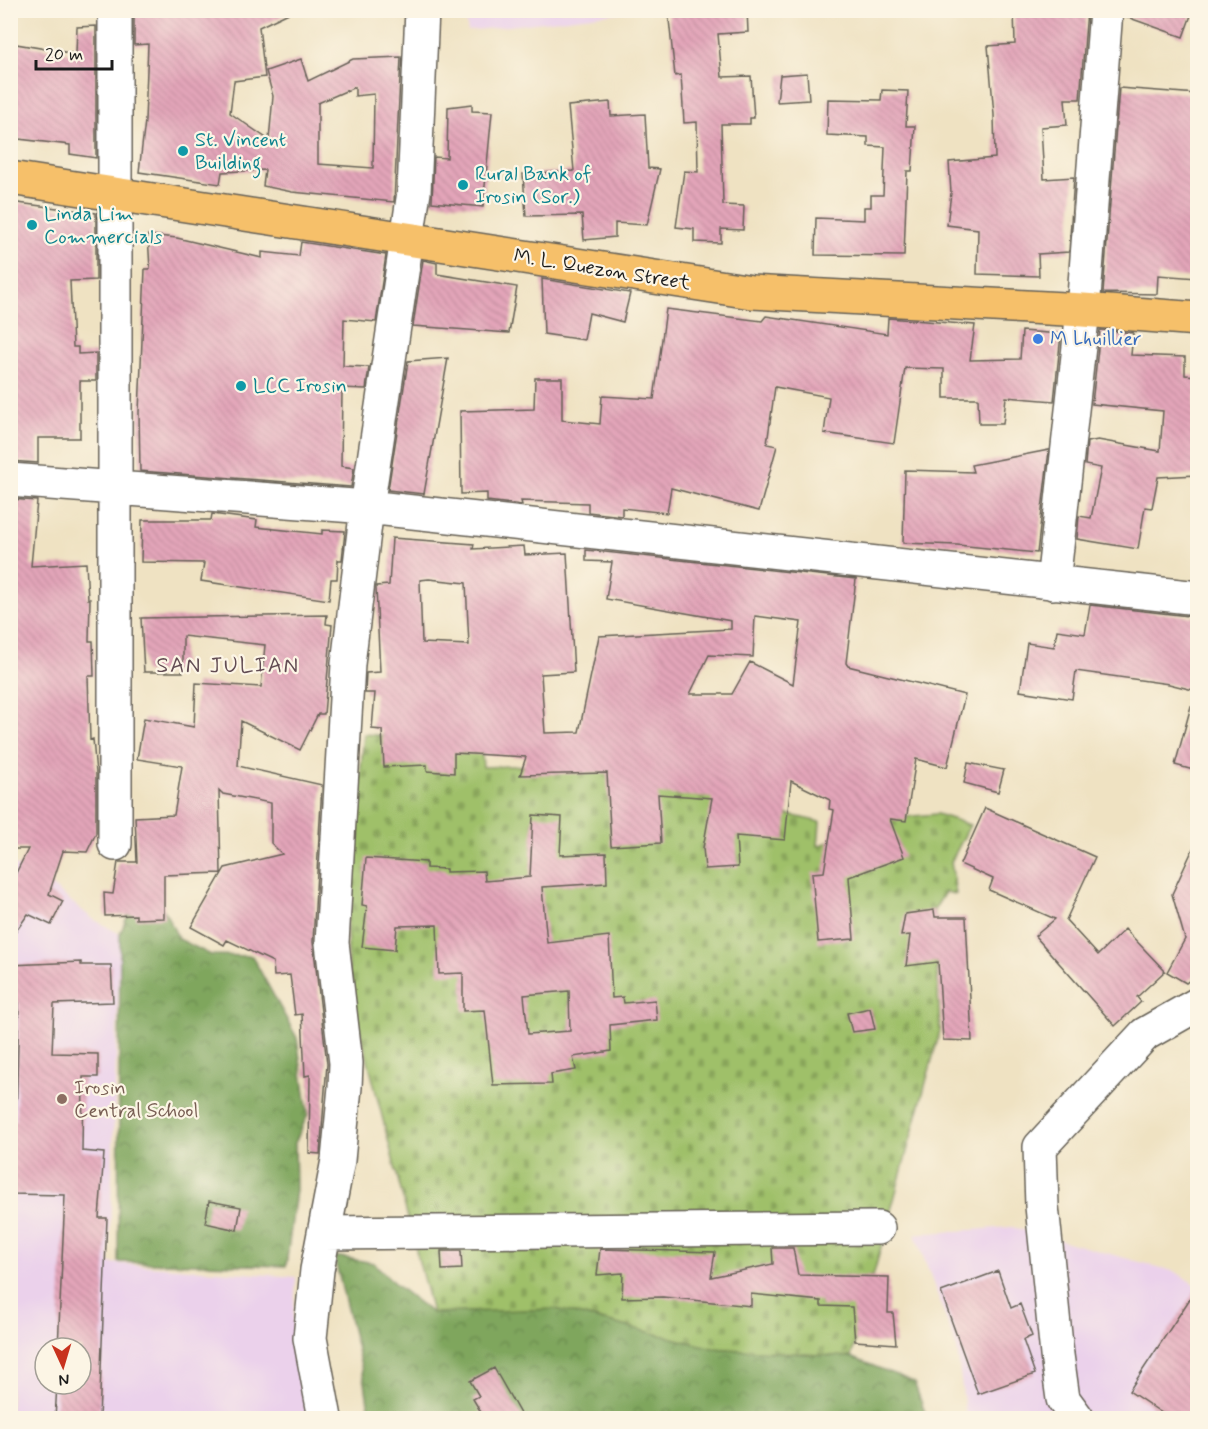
<svg xmlns="http://www.w3.org/2000/svg" width="1208" height="1429" font-family="Mynerve,sans-serif">
	<style>
		.built { fill: #ebd1eb; fill-rule: evenodd }
		.forest { fill: url(#forest-crowns); stroke: #4e613c; stroke-width: 1.5 }
		.cemetery { fill: url(#cemetery-stones); stroke: #5e6e42; stroke-width: 1.5 }
		.building { fill: url(#building-back-hatch); fill-rule: evenodd }
		.lines { fill: none; stroke-linecap: round; stroke-linejoin: round }
		.minor-casing { stroke: #666156; stroke-width: 36 }
		.major-casing { stroke: #666156; stroke-width: 36 }
		.minor { stroke: #fff; stroke-width: 33 }
		.major { stroke: #f6c06b; stroke-width: 33 }
		.culture-dot { fill: #0f9aa8; stroke: #fcf5e5; stroke-width: 2 }
		.shop-dot { fill: #3f7fe0; stroke: #fcf5e5; stroke-width: 2 }
		.education-dot { fill: #8d6e63; stroke: #fcf5e5; stroke-width: 2 }
		.labels { text-anchor: middle; dominant-baseline: central; stroke-width: 4.5; stroke-linejoin: round; paint-order: stroke }
		.culture-label { font-size: 20px; fill: #0d838f; stroke: #fcf5e5; text-anchor: start }
		.street-label { font-size: 20px; fill: #1c1c1c; stroke: #fcf5e5 }
		.shop-label { font-size: 20px; fill: #366cbe; stroke: #fcf5e5; text-anchor: start }
		.education-label { font-size: 20px; fill: #785e54; stroke: #fcf5e5; text-anchor: start }
		.quarter-label { font-size: 22px; letter-spacing: 1.5px; fill: #624c53; stroke: #fcf5e5 }
	</style>
	<defs>
		<pattern id="forest-crowns" width="20" height="18" patternUnits="userSpaceOnUse" patternTransform="scale(1.5)"><rect width="20" height="18" fill="#7fa65d"/><path d="M2 6a3 3 0 1 1 6 0M12 15a3 3 0 1 1 6 0" fill="none" stroke="#67864c"/></pattern>
		<pattern id="cemetery-stones" width="16" height="16" patternUnits="userSpaceOnUse" patternTransform="scale(1.5)"><rect width="16" height="16" fill="#9fc069"/><path d="M2 7V4a2 2 0 0 1 4 0v3zM10 15v-3a2 2 0 0 1 4 0v3z" fill="#88a45a"/></pattern>
		<pattern id="building-back-hatch" width="6" height="6" patternUnits="userSpaceOnUse" patternTransform="scale(1.5)"><rect width="6" height="6" fill="#e3a5b9"/><path d="M-1 5l2 2M0 0l6 6M5-1l2 2" fill="none" stroke="#c28d9e"/></pattern>
	</defs>
	<rect width="100%" height="100%" fill="#fcf5e5"/>
	<filter id="ink" filterUnits="userSpaceOnUse"><feTurbulence type="fractalNoise" baseFrequency=".0167" numOctaves="2"/><feDisplacementMap in="SourceGraphic" scale="12" xChannelSelector="R" yChannelSelector="G"/><feConvolveMatrix kernelMatrix="1 2 1 2 8 2 1 2 1" color-interpolation-filters="sRGB"/></filter>
	<filter id="wash" filterUnits="userSpaceOnUse"><feTurbulence type="fractalNoise" baseFrequency=".008" numOctaves="4" result="noise"/><feDisplacementMap in="SourceGraphic" scale="24" xChannelSelector="R" yChannelSelector="G"/><feGaussianBlur stdDeviation="1.35" result="paint"/><feColorMatrix in="noise" values="0 0 0 0 0 0 0 0 0 0 0 0 0 0 0 0 0 1.4 0 .05"/><feComposite in="paint" operator="in"/></filter>
	<g filter="url(#wash)">
		<rect width="100%" height="100%" fill="#efe2c2"/>
		<path class="built" d="M464,11V10L633,11L468,31Z
			M10,863L48,883L93,919L120,934L109,1263L296,1277L292,1333L312,1418H11ZM45,1348H81V1384H45Z
			M1012,1227L1176,1272L1197,1286V1418H966L957,1349L915,1234Z"/>
		<path class="forest" d="M131,908L164,910L179,939L211,955L252,956L297,1038L308,1114L295,1143L296,1190L286,1266L118,1262L120,934Z
			M334,1256L374,1263L396,1285L432,1313L557,1309L713,1348L851,1357L914,1382L927,1418H370L365,1382Z"/>
		<path class="cemetery" d="M364,734L481,744L483,767L660,761L699,794L820,822L818,846L892,818L937,814L970,825L951,862L956,894L945,892L934,910L940,1031L851,1357L713,1348L557,1309L432,1313L350,990L347,928Z"/>
		<g id="blocks">
			<path class="building" d="M134,10H295L259,27L265,77L234,81L230,113L269,140L273,96L266,71L301,59L308,81L353,59L401,57L394,202L292,192L263,186L265,170L222,172L220,184L139,172L145,121L148,44L134,45ZM355,87V96L374,94L373,168L318,164V103Z
				M668,10H747L748,32L718,34L722,77L751,76L754,118H750V124H721L723,205L744,206L743,230L721,229V243L694,242V229L676,227L684,171L698,172L697,122L684,123L681,75L675,76Z
				M1037,10H1087L1080,99H1065L1067,125L1041,127L1044,179L1074,177L1069,252L1038,254L1039,276L977,274L978,229L947,225L951,193L949,162L995,158L994,115L988,46L1015,44L1014,11Z
				M1125,10H1193L1183,37L1124,16Z
				M96,26V158L70,154V145L10,138V43L76,54L77,27Z
				M807,73L809,100L777,102L780,75Z
				M1119,88L1197,94V278L1158,275L1157,294L1103,293Z
				M882,90L908,91L906,126H915L912,171H907L904,256L815,255L816,218L864,220V207H871V195H883L885,147L868,146V137L827,135L828,99L881,100Z
				M610,102L611,116L645,114L648,168L660,169L647,225L615,223V237L584,240L582,215L526,216L523,174L574,171L568,106Z
				M472,104V111L492,112L483,207L432,202L434,157L447,158L448,107Z
				M10,202L96,213V280L70,281L73,347H78V354L96,353V381H80V438H38V463L10,461Z
				M148,235L177,238L262,258V252L299,256L301,242L386,255L376,322L344,319L343,366L369,367L366,389L342,388L341,466L354,468L351,487L140,471L139,412L145,269H150Z
				M423,260L437,263V274L517,287L509,333L413,326Z
				M542,279L630,293L623,322L589,313L584,340L544,334Z
				M666,309L762,321L766,316L887,334L888,318L975,325L970,360L1020,359L1022,331L1061,334L1054,401L1006,397L1003,424H979L978,398H944V369L905,368L894,443L824,433L829,397L775,387L767,444L777,446L759,511L671,488L667,513L622,508V516L588,512V503L521,501L522,505L487,501V493L461,494L460,411L534,409L535,378H562V420L600,424L602,396L654,399Z
				M1100,330L1133,333L1131,355L1185,357V375L1197,376L1192,434H1197V475L1158,477L1152,508L1145,507L1138,549L1077,539L1079,516L1091,518L1101,468L1085,465L1087,442L1098,440L1160,451L1163,411L1092,404Z
				M448,358L424,494L388,490L408,361Z
				M1049,450L1037,553L957,545L903,543L905,470L973,472L971,465Z
				M10,499L37,501L31,566L86,563L88,599H90L89,641H93L94,676H88L90,740L93,739L96,773V833L87,852L63,851L49,894L63,901L51,925L28,914L10,940V885L28,849H10Z
				M212,514L257,520L256,527L322,534V530L345,531L342,560H338L337,579H331L329,600L201,581L204,563L141,562L142,520H211Z
				M392,538L474,544L473,549L524,546L525,555L567,553L574,672L541,674L545,733L579,732L599,636L731,629V621L606,599L612,562L586,561V550L856,579L846,663L848,666L965,695L947,767L916,759L906,821L890,819L904,857L849,877L854,939L818,942L812,873L824,872L834,810L829,809L830,800L791,781L785,840L736,836L738,867L705,869L703,848L712,798L658,794L661,843L611,846L607,773L520,775L526,757L454,753V773L427,771V765L384,767L382,730L372,729L375,693H365L366,673L380,672L376,588V586L389,585ZM429,579L466,583L469,645L422,643L420,580ZM755,616L801,622L793,684L750,662L732,694H690L709,655L753,657Z
				M1090,605L1197,617V691L1169,684L1076,671L1072,699L1020,691L1027,643L1054,647L1057,630L1085,634Z
				M327,615L326,624L332,625L324,714H318L300,750L241,721L238,766L322,785L313,942L327,1064L320,1154L309,1153L310,1075L305,1076L302,1014L295,1015L290,975L274,976L273,962L227,940L224,945L191,927L225,868L282,854L271,843V803L223,794L219,790L221,873L164,875V918L136,919V915L105,916L104,893L113,894L118,862H137L135,817L174,815L182,766L137,759L144,718L194,727L196,683L261,687L265,645L183,636V672H144L141,618Z
				M1191,706L1197,707V771L1175,765Z
				M968,763L1004,770L998,792L964,783Z
				M985,808L1095,857L1066,920L1098,955L1125,929L1165,971L1137,997L1141,1002L1115,1026L1035,936L1055,919L989,890L993,879L960,864Z
				M533,815L562,817L560,855L606,853L607,883L542,887L547,943L609,936L612,998L623,997L624,1003L655,1000L657,1020L610,1025L611,1051L573,1057L576,1070L551,1074L552,1084L493,1085L485,1010L463,1011V973L439,974L437,925L397,926L395,950L362,947L367,906L362,905L366,858L426,862V868L446,869V872L484,871L485,881L530,877ZM569,991L570,1031L528,1034L524,995Z
				M1197,840V974L1186,983L1167,972L1185,939L1172,894Z
				M934,910L935,917H966L972,1041L943,1040L938,962L906,966L910,935L901,936L905,914Z
				M81,962V965H111L113,1002L54,1004L52,1053L98,1054V1077H83L82,1151L104,1153L99,1218H107L99,1419H55L57,1384H81V1348H58L65,1195L10,1194V1121H16L19,1003H10V965Z
				M870,1008L875,1029L852,1032L847,1013Z
				M209,1201L241,1207L237,1230L205,1223Z
				M772,1248H793L798,1275L889,1277L888,1313H893L896,1344L855,1341L852,1307L821,1306V1301L751,1294V1306L663,1297L622,1298L623,1273L597,1275L600,1249L715,1252L711,1277L773,1264Z
				M441,1251H461L462,1269L442,1270Z
				M998,1271L1011,1308L1020,1304L1032,1336L1023,1340L1035,1374L978,1394L941,1292Z
				M1197,1288V1419H1171L1129,1391Z
				M494,1368L523,1419H485L473,1399L479,1396L470,1381Z"/>
		</g>
	</g>
	<g filter="url(#ink)">
		<use href="#blocks" fill-opacity="0" stroke="#666156" stroke-width="1.5"/>
		<g class="lines">
			<g class="minor-casing">
				<path id="minor" d="M10,480L367,507L1198,598
					M1053,583L1083,310L1106,10
					M115,844V10
					M324,1233L878,1228
					M325,1418L310,1338L317,1270L338,1160L345,1087L346,1063L332,943L348,664L367,507L414,192L422,10
					M1077,1418L1063,1399L1057,1355L1042,1206L1040,1147L1145,1034L1198,1004"/>
			</g>
			<g class="major-casing">
				<path id="major" d="M10,178L752,292L1083,310L1198,319"/>
			</g>
			<use href="#minor" class="minor"/>
			<use href="#major" class="major"/>
		</g>
	</g>
	<g class="culture-dot">
		<circle cx="183" cy="151" r="6"/>
		<circle cx="463" cy="185" r="6"/>
		<circle cx="32" cy="225" r="6"/>
		<circle cx="241" cy="386" r="6"/>
	</g>
	<circle class="shop-dot" cx="1038" cy="339" r="6"/>
	<circle class="education-dot" cx="62" cy="1099" r="6"/>
	<g class="labels">
		<g class="culture-label">
			<text x="195" y="140">St. Vincent<tspan x="195" dy="23">Building</tspan></text>
			<text x="475" y="174">Rural Bank of<tspan x="475" dy="23">Irosin (Sor.)</tspan></text>
			<text x="44" y="214">Linda Lim<tspan x="44" dy="23">Commercials</tspan></text>
			<text x="253" y="386">LCC Irosin</text>
		</g>
		<g class="street-label">
			<text transform="translate(602 270) rotate(9)">M. L. Quezon Street</text>
		</g>
		<g class="shop-label">
			<text x="1050" y="339">M Lhuillier</text>
		</g>
		<g class="education-label">
			<text x="74" y="1088">Irosin<tspan x="74" dy="23">Central School</tspan></text>
		</g>
		<g class="quarter-label">
			<text x="228" y="666">SAN JULIAN</text>
		</g>
	</g>
	<rect width="1208" height="1429" fill="none" stroke="#fcf5e5" stroke-width="36"/>
	<g transform="translate(63 1366) rotate(176)"><circle r="28" fill="#fcf5e5" stroke="#a29e95" stroke-width="1.5"/>
	<path d="M0-4.5L10 22L0 15L-10 22Z" fill="#c8321e"/>
	<text y="-9" font-size="16" font-weight="bold" text-anchor="middle" fill="#1c1c1c">N</text>
	</g>
	<path d="M36 60v9h76v-9" fill="none" stroke="#1c1c1c" stroke-width="3"/>
	<text x="45" y="60" font-size="18" fill="#1c1c1c" stroke="#fcf5e5" stroke-width="4.5" paint-order="stroke">20 m</text>
</svg>
